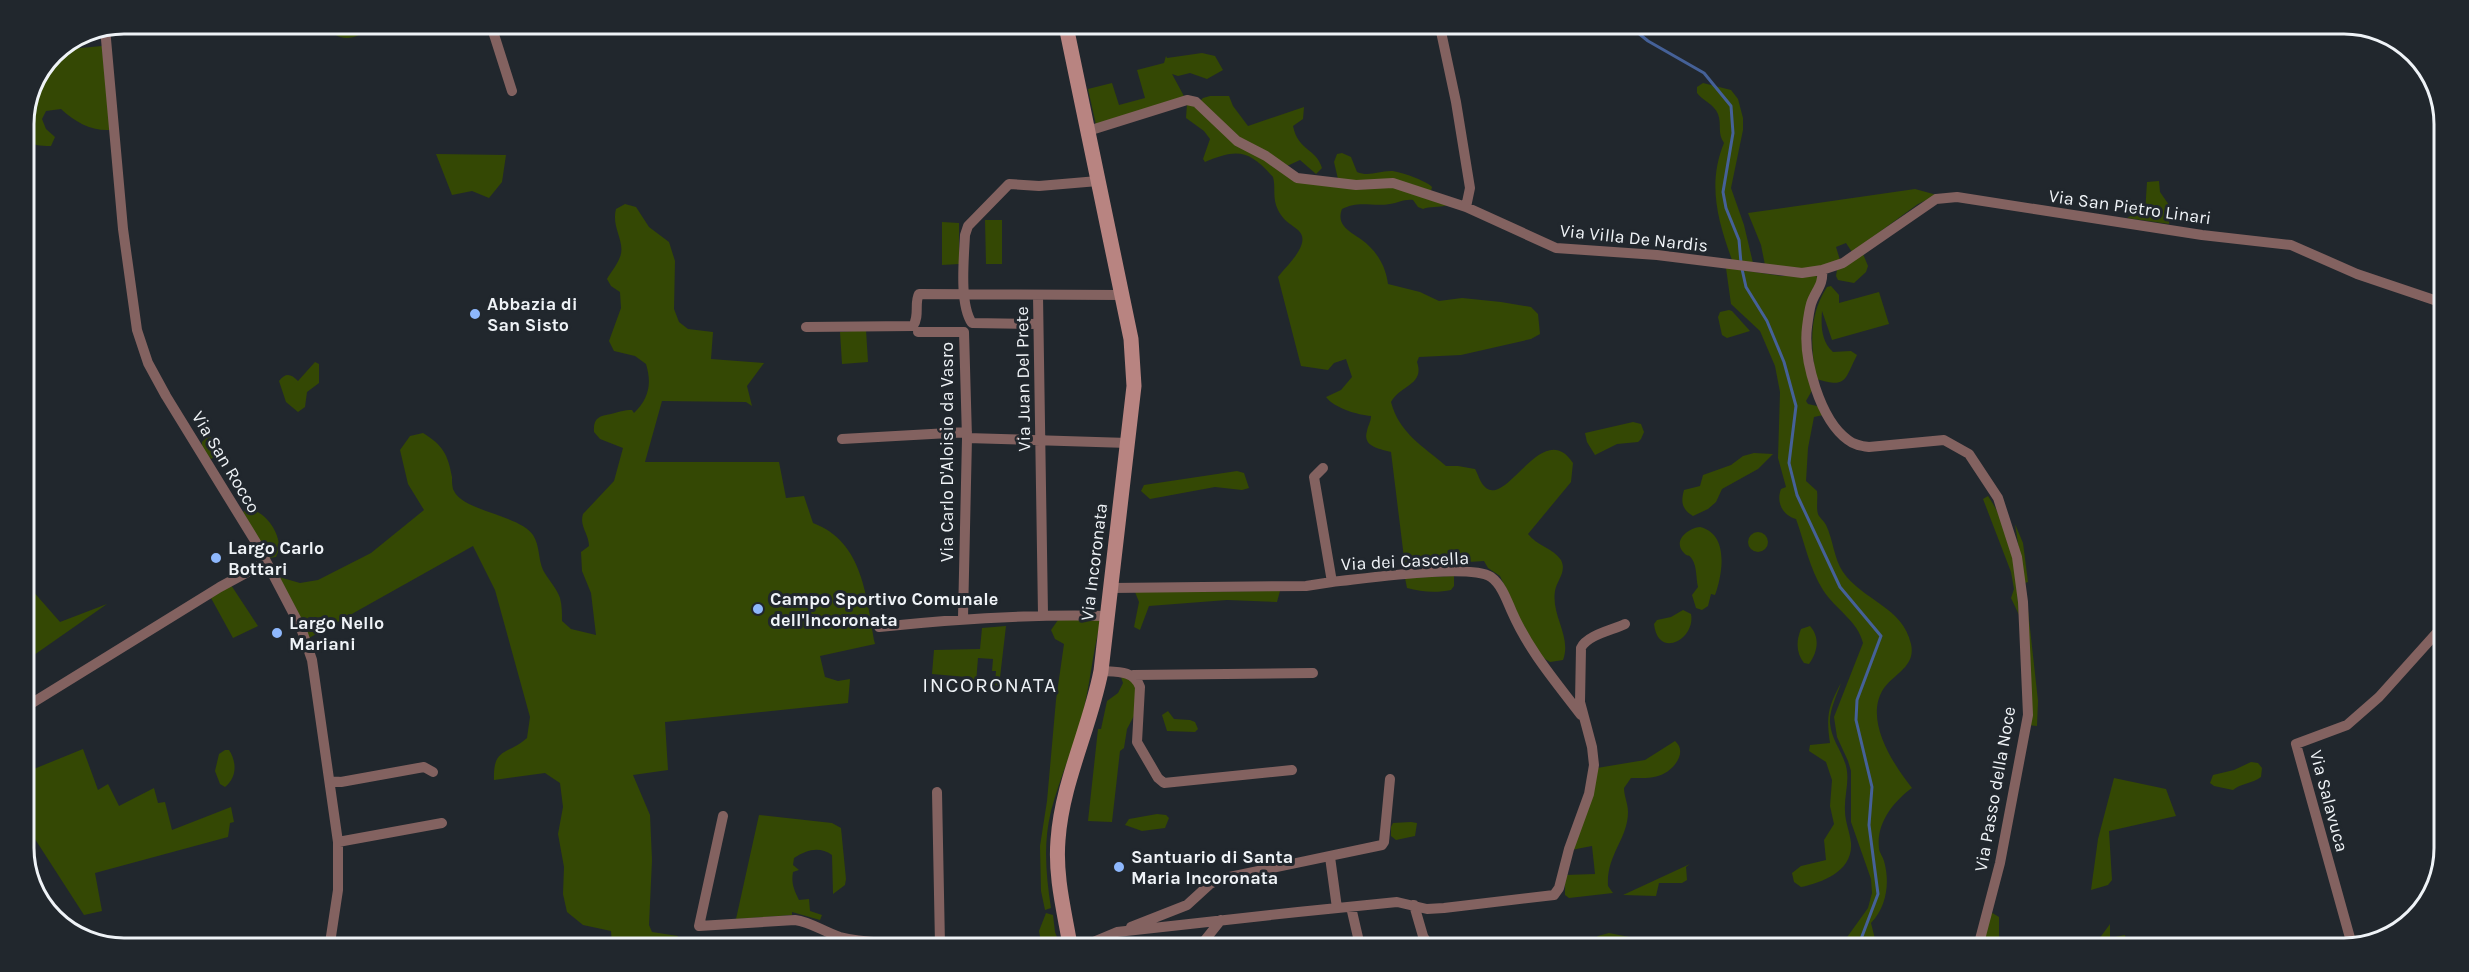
<svg xmlns="http://www.w3.org/2000/svg" width="2469" height="972" font-family="Karla,sans-serif">
	<style>
		.green { fill: #344804 }
		.lines { fill: none; stroke-linecap: round; stroke-linejoin: round }
		.stream { stroke: #456198; stroke-width: 3 }
		.minor { stroke: #836260; stroke-width: 10 }
		.secondary { stroke: #b88481; stroke-width: 15 }
		.poi-dot { fill: #8eb8fd; stroke: #21272d; stroke-width: 2 }
		.labels { text-anchor: middle; dominant-baseline: central; stroke-width: 6; stroke-linejoin: round; paint-order: stroke }
		.street-label { font-size: 18px; fill: #eff3f7; stroke: #21272d }
		.poi-label { font-size: 18px; font-weight: bold; fill: #eff3f7; stroke: #21272d; text-anchor: start }
		.quarter-label { font-size: 21px; letter-spacing: 1.5px; fill: #eff3f7; stroke: #21272d }
		.rim { fill: none; stroke: #eff3f7; stroke-width: 3 }
	</style>
	<rect width="100%" height="100%" fill="#21272d"/>
	<path class="green" d="M326,24L359,25V35C347,41 332,38 326,24Z
		M102,46L110,130C91,131 75,122 61,109L46,111L42,119L46,129L55,137L51,146C40,146 32,146 24,137V119L54,53L59,50Z
		M1202,53L1215,56L1223,70L1207,79L1190,73L1178,76L1172,74L1185,98L1096,125L1088,89L1112,83L1119,105L1145,98L1137,70L1164,63L1166,56L1167,58Z
		M1703,83L1731,90L1738,99L1743,118V130L1731,188L1744,225L1753,263L1732,260C1718,221 1707,184 1724,143C1717,133 1722,125 1718,114C1714,104 1703,101 1697,93V87Z
		M1210,96H1229L1233,106L1248,126L1304,107L1303,119L1293,126C1298,151 1316,148 1322,168L1316,174L1300,160L1287,166L1249,146L1198,103L1203,98Z
		M1192,103L1294,178L1393,185L1448,205C1438,208 1430,206 1423,209L1418,207L1413,200C1404,199 1398,203 1390,204C1372,207 1359,200 1342,209C1334,230 1359,234 1370,247C1380,257 1386,269 1388,284L1420,292L1439,301L1462,298L1501,302L1531,307L1538,314L1540,334L1531,339L1461,355L1419,357L1417,362C1425,385 1400,385 1391,402C1399,433 1423,446 1446,466H1458L1475,469C1478,474 1480,482 1484,486C1506,511 1542,416 1573,463L1571,482L1528,534C1536,545 1554,549 1561,560C1567,572 1557,580 1555,591C1551,616 1572,637 1563,660L1550,662L1542,657L1531,643L1500,576L1488,568L1484,561L1405,566L1391,452C1380,449 1362,447 1367,431C1368,425 1371,422 1371,416C1358,415 1334,408 1326,397L1341,390L1352,377L1346,359L1334,363L1328,370L1301,366L1278,277C1286,266 1313,243 1298,230C1289,223 1283,220 1278,210C1272,198 1276,188 1273,177C1248,149 1237,149 1205,162L1203,159L1210,139L1204,131L1186,118L1187,104Z
		M1342,153L1351,157L1357,172C1369,177 1378,171 1391,171C1399,171 1427,181 1432,187L1431,191L1338,179L1334,162L1337,154Z
		M436,154L506,155L502,182L489,198L472,191L452,195Z
		M2159,181L2160,192L2169,205V224L2127,218L2134,214L2145,213L2147,182Z
		M1915,189L1937,195L1918,204L1852,252L1846,243L1836,247L1840,260L1811,269L1765,265L1761,245L1748,213Z
		M625,204L636,207L649,227L669,242L675,261L674,309L679,322L688,329L713,332L711,359L764,363L747,386L752,406L746,402L662,401L645,462H779L786,498L804,496L813,523C864,542 866,598 875,644L820,656L825,677L838,681L850,679L848,703L665,722L668,770L633,775L650,815L652,860L649,925L652,932L678,936L675,944H612L611,931L583,925L567,912L563,894L564,867L558,834L563,807L560,783L545,773L494,780C493,747 506,756 527,738L530,717L495,590L473,546L309,638L279,577L300,583L318,580L371,553L424,510L408,484L400,450L410,436L423,433C443,445 448,455 452,477C452,481 452,488 454,491C463,511 519,515 533,535C540,546 538,559 543,570C548,579 557,589 560,598C562,605 562,614 562,621L571,629L596,635L591,593L582,571L581,552L589,546C589,534 579,526 583,514L614,481L623,448L600,439L594,432C593,418 599,416 611,414C619,412 624,410 632,410L634,413C649,398 652,384 646,364L635,356L614,351L609,341L621,308L620,292L611,286L607,279C611,272 617,265 620,257C626,242 611,228 616,209Z
		M985,220H1002V264H986Z
		M942,222L959,223V264L942,265Z
		M1863,254L1868,266L1866,272L1854,283L1838,280L1836,276L1837,270Z
		M1726,268L1782,276H1816L1819,278L1808,309L1814,387L1806,401L1808,404L1817,406L1823,415L1814,417L1808,448L1806,481L1817,491C1818,498 1816,508 1818,514C1819,517 1824,521 1826,525C1833,539 1834,559 1843,572C1862,600 1903,607 1911,644C1916,666 1895,673 1884,688C1863,719 1893,764 1912,788C1894,801 1876,823 1879,848C1879,852 1883,857 1884,861C1890,882 1887,906 1871,923L1877,947H1840L1868,908L1872,893L1871,879L1851,822V771L1848,761L1837,737L1834,717L1863,643C1858,621 1835,609 1823,590C1810,570 1804,541 1796,519C1782,515 1776,502 1781,489L1786,487L1778,458L1780,392L1775,366L1760,331L1731,304Z
		M1831,286L1839,295V303L1879,292L1889,324L1832,340L1822,311C1821,326 1821,341 1833,352L1851,351L1857,355C1844,381 1847,388 1816,379C1811,346 1808,316 1827,287Z
		M1729,310L1732,311L1750,331L1727,338L1722,335L1718,317L1720,312Z
		M866,330L868,362L842,364L840,332Z
		M315,362L319,364V383L307,392L305,407L298,412L286,402L279,381C286,372 291,374 298,381Z
		M1633,422L1641,424L1644,432L1641,439L1638,442L1617,444L1595,455L1587,442L1585,433Z
		M211,437L217,440L220,449L217,455L211,459L202,448V442L206,438Z
		M1754,453L1773,454L1758,469L1722,489L1716,502L1708,509L1693,516C1681,509 1681,501 1684,490L1700,486L1703,475L1731,465L1743,456Z
		M1237,471L1244,473L1249,488L1242,490L1215,487L1150,499L1141,491L1144,485Z
		M1988,496C2013,532 2016,573 2019,615L2011,598L2014,589L2011,572L1983,499Z
		M248,509C264,510 280,532 279,548C279,551 277,554 276,557L269,558L243,512Z
		M2015,524L2023,543L2028,582L2025,583L2038,701L2037,726L2029,725L2022,569Z
		M1700,527C1729,534 1723,573 1715,595L1711,594L1708,606L1702,610L1696,608L1692,595L1698,587C1696,579 1697,566 1692,559C1688,553 1689,558 1684,553C1672,541 1688,528 1700,527Z
		M1748 542a10 10 0 1 1 20 0a10 10 0 1 1-20 0Z
		M1454,576V586L1451,590C1437,593 1421,592 1407,588L1405,578Z
		M24,581L60,622L107,604L24,662Z
		M231,585L258,626L233,638L211,598Z
		M1280,591L1277,602L1227,600L1149,606L1140,630L1134,627L1139,602L1135,592Z
		M1683,610L1691,614C1696,639 1658,660 1654,624L1657,620L1671,617Z
		M1058,620H1101C1092,654 1090,689 1080,724C1071,753 1059,781 1051,811C1043,844 1046,875 1051,908L1045,910L1041,891L1040,846L1047,801L1056,700L1064,644L1055,639L1051,630Z
		M1006,626L999,686L995,685L996,671H992L993,659L978,658L976,683L967,682V677L932,674L934,650L980,649L982,628Z
		M1810,626C1820,637 1818,652 1809,664L1804,663C1796,653 1796,641 1801,629Z
		M1121,677L1135,679L1136,712L1127,729L1124,748L1120,751L1112,822L1088,821L1098,729H1101L1107,701L1118,693L1123,683Z
		M1841,683C1837,695 1829,711 1830,723C1831,739 1842,751 1846,766C1850,782 1844,795 1845,811C1845,822 1850,832 1851,843C1853,871 1823,882 1801,887L1794,882L1792,873L1801,866L1826,860L1824,840L1834,824L1830,806L1832,780L1826,762L1809,751L1810,745L1830,743C1826,716 1828,707 1841,683Z
		M1168,711L1174,719L1190,720L1195,722L1198,729L1195,732L1167,731L1162,715Z
		M1675,741C1688,752 1674,770 1661,775C1652,779 1640,778 1631,778L1624,788C1624,796 1628,804 1628,812C1628,839 1606,855 1608,886L1613,893L1569,898L1565,895V875L1595,874L1592,846L1571,850L1597,768L1645,760Z
		M83,749L98,790L108,784L119,806L154,788L158,803L165,802L172,830L231,807L234,822L230,823L228,837L95,873L102,911L84,915L24,822V773Z
		M225,750H229C237,762 237,778 225,787L220,784L215,771L219,754Z
		M2251,762L2258,763L2262,768L2261,777C2252,784 2241,783 2233,790L2214,786L2210,783L2213,775L2234,770Z
		M2114,778L2166,789L2176,816L2109,831L2112,880L2108,885L2091,890L2098,839Z
		M1157,814L1166,815L1169,818L1165,828L1142,831L1125,825L1129,819Z
		M759,815L832,823L841,828L846,879L845,885L833,894L832,855C819,846 807,850 794,858L793,865L799,870L793,872C791,883 794,890 799,900L809,899L810,911L822,915L820,920L792,912V915L736,919Z
		M1411,822L1417,823L1415,836L1396,840L1391,836V827L1393,823Z
		M1690,864L1686,867L1687,880L1682,883H1659L1656,896L1623,895Z
		M1989,911L1999,917V938L1995,947H1981Z
		M1046,913L1053,915L1055,932L1060,945H1044L1041,942L1039,931Z
		M2110,924V938L2125,935L2127,947H2087L2099,939Z
		M1609,933L1675,946H1590L1589,943L1598,936Z"/>
	<g class="lines">
		<path class="stream" d="M1632,28L1648,41L1704,73L1731,106L1733,133L1723,192L1726,208L1739,240L1741,263
			M1742,269L1746,287L1767,321L1784,362L1796,406L1789,463L1797,495L1840,587L1881,636L1857,700L1856,720L1872,787L1869,825L1878,894L1858,947"/>
		<path class="minor" d="M491,25L512,91
			M1440,27L1456,102L1470,188L1466,207
			M105,28L123,229L137,330L148,363L166,396L257,544L301,628L312,660L338,842V890L330,943
			M1088,131L1187,100L1196,102L1237,141L1266,156L1297,178L1356,185L1393,183L1466,207L1556,248L1657,255L1802,273L1822,270L1843,263L1936,199L1957,197L2202,235L2291,245L2357,274L2443,303
			M1822,270C1824,285 1815,291 1811,304C1809,311 1808,319 1807,327C1803,359 1820,420 1848,440C1854,445 1861,446 1869,447L1944,440L1969,454L1998,498L2017,557L2023,602L2028,715L2000,863L1978,947
			M1038,296L1043,614
			M1038,324L972,323C959,304 964,258 965,235L968,226L1009,184L1039,186L1098,181
			M806,327L913,326C920,316 914,303 919,294L1122,295
			M918,332H964L967,438L963,618
			M967,438L1128,443
			M842,439L967,432
			M1332,582C1363,579 1469,563 1491,577C1502,585 1507,601 1512,612C1529,651 1556,682 1581,715
			M1111,588L1306,586L1332,582L1314,477L1323,468
			M879,627C956,619 1031,614 1107,616
			M1101,671C1116,672 1134,670 1140,687L1137,742L1158,778L1164,783L1292,770
			M1133,675L1313,673
			M24,708L220,587L266,562
			M330,781L341,782L424,767L433,772
			M937,792L940,945
			M723,816L699,926L795,920C811,922 824,932 840,937C860,942 880,942 901,944
			M338,842L442,823
			M1330,857L1337,908
			M1414,905L1423,936L1429,946
			M1351,907L1360,946
			M1131,927L1187,905L1210,884L1220,879L1382,845L1384,842L1390,779
			M1086,945L1117,932L1298,912L1397,902L1427,909L1444,908L1554,895L1559,888L1569,849L1589,794L1594,765L1592,747L1580,702L1581,648C1587,635 1613,630 1625,624
			M1201,945L1221,920
			M2352,945L2296,744L2347,725L2379,697L2441,628"/>
		<path class="secondary" d="M1066,26L1131,339L1134,386L1101,671C1090,728 1062,782 1058,840C1055,876 1064,910 1070,945"/>
	</g>
	<g class="poi-dot">
		<circle cx="475" cy="314" r="6"/>
		<circle cx="216" cy="558" r="6"/>
		<circle cx="758" cy="609" r="6"/>
		<circle cx="277" cy="633" r="6"/>
		<circle cx="1119" cy="867" r="6"/>
	</g>
	<g class="labels">
		<g class="street-label">
			<text transform="translate(2130 207) rotate(8)">Via San Pietro Linari</text>
			<text transform="translate(1634 238) rotate(6)">Via Villa De Nardis</text>
			<text transform="translate(1023 379) rotate(-91)">Via Juan Del Prete</text>
			<text transform="translate(947 452) rotate(-90)">Via Carlo D'Aloisio da Vasro</text>
			<text transform="translate(226 462) rotate(59)">Via San Rocco</text>
			<text transform="translate(1405 561) rotate(-3)">Via dei Cascella</text>
			<text transform="translate(1094 562) rotate(-83)">Via Incoronata</text>
			<text transform="translate(1995 789) rotate(-80)">Via Passo della Noce</text>
			<text transform="translate(2329 801) rotate(75)">Via Salavuca</text>
		</g>
		<g class="poi-label">
			<text x="487" y="304">Abbazia di<tspan x="487" dy="21">San Sisto</tspan></text>
			<text x="228" y="548">Largo Carlo<tspan x="228" dy="21">Bottari</tspan></text>
			<text x="770" y="599">Campo Sportivo Comunale<tspan x="770" dy="21">dell'Incoronata</tspan></text>
			<text x="289" y="623">Largo Nello<tspan x="289" dy="21">Mariani</tspan></text>
			<text x="1131" y="857">Santuario di Santa<tspan x="1131" dy="21">Maria Incoronata</tspan></text>
		</g>
		<g class="quarter-label">
			<text x="990" y="685">INCORONATA</text>
		</g>
	</g>
	<path d="M0 0H2469V972H0ZM124 34H2344A90 90 0 0 1 2434 124V848A90 90 0 0 1 2344 938H124A90 90 0 0 1 34 848V124A90 90 0 0 1 124 34Z" fill="#21272d" fill-rule="evenodd"/>
	<path class="rim" d="M124 34H2344A90 90 0 0 1 2434 124V848A90 90 0 0 1 2344 938H124A90 90 0 0 1 34 848V124A90 90 0 0 1 124 34Z"/>
</svg>
